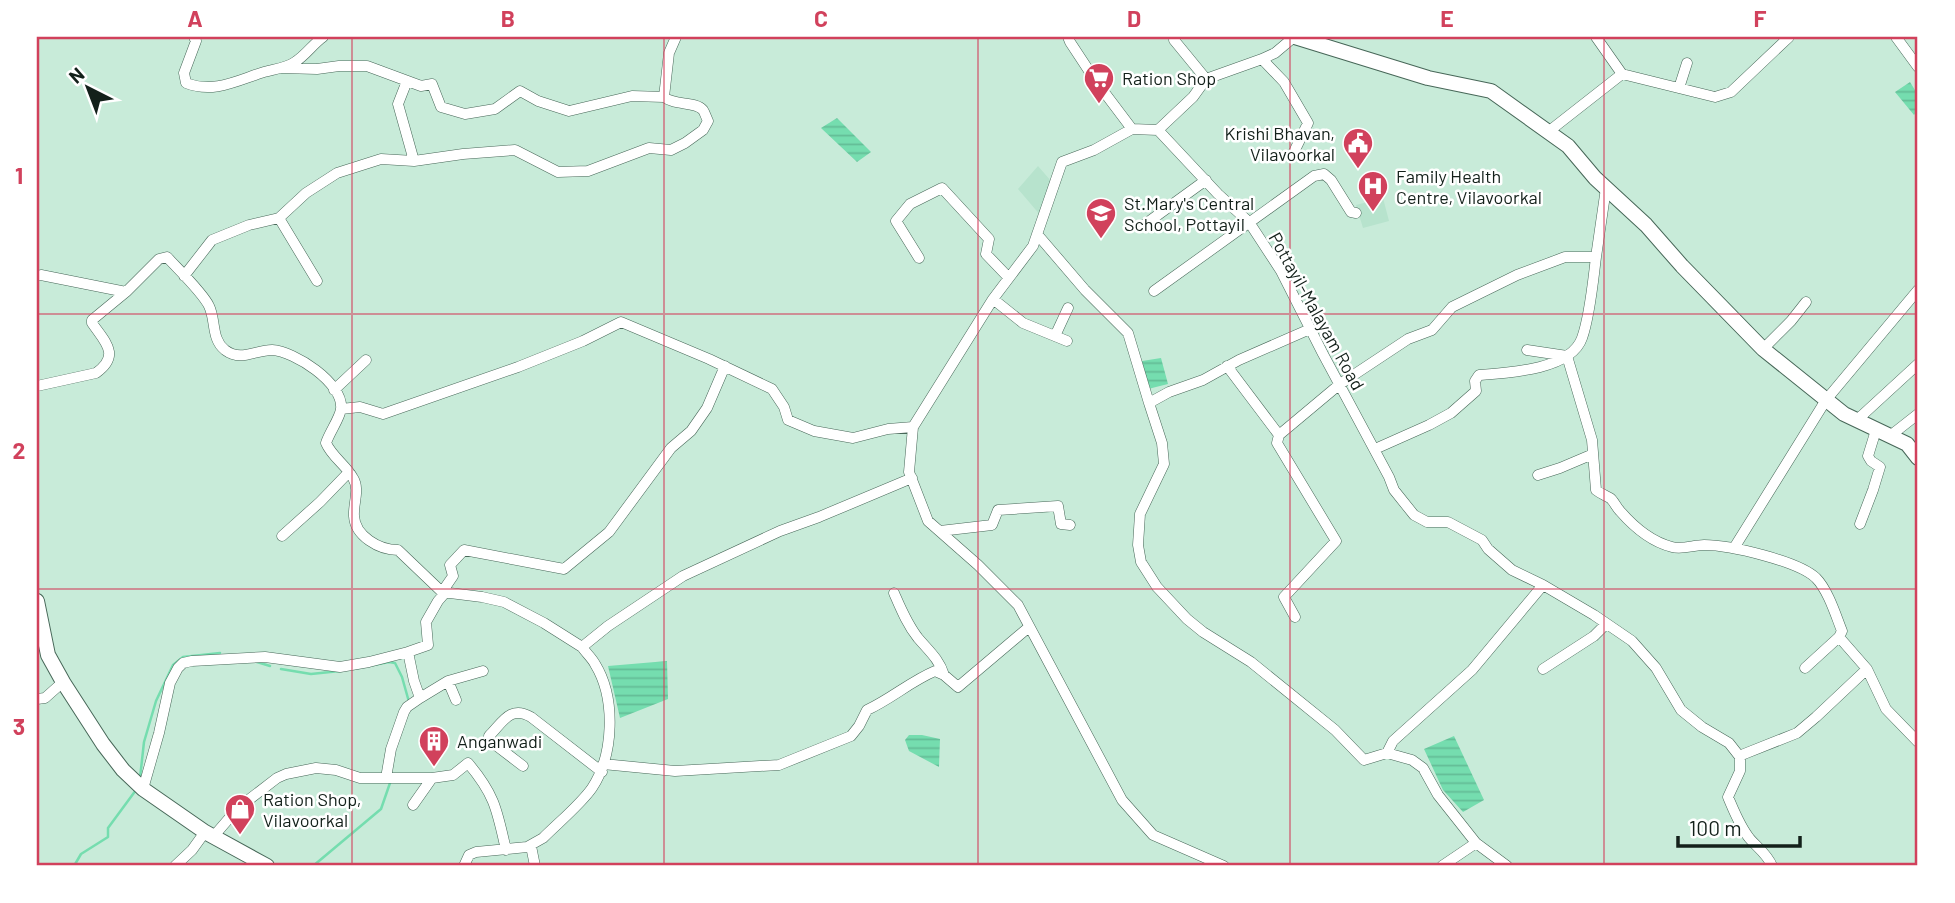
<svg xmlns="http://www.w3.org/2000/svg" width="1955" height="903" font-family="Barlow,sans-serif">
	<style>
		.built { fill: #b7e3cd }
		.water { fill: url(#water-rules) }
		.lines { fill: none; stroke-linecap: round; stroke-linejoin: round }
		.stream { stroke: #75ddaf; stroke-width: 2.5 }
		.street-casing { stroke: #476758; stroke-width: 11 }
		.secondary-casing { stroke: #476758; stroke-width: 16 }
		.street { stroke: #fff; stroke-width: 10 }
		.secondary { stroke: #fff; stroke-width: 14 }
		.grid { fill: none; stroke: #d1415c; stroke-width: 2; stroke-opacity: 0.55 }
		.labels { text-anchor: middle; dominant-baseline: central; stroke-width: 5; stroke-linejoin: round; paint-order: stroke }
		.poi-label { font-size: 18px; fill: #13201a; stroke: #fff; text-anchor: start }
		.street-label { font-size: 18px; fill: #13201a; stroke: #fff }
		.neatline { fill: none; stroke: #d1415c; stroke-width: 2.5 }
		.grid-label { font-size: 23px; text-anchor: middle; font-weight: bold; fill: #d1415c }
	</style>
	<defs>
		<pattern id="water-rules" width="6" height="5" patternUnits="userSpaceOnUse" patternTransform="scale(1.75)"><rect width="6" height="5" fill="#75ddaf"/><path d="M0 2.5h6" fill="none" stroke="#64bd96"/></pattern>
	</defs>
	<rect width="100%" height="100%" fill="#c8ebd9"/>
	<path class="built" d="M1038,166L1051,181L1041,216L1018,189Z
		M1383,198L1389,221L1363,228L1356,205Z"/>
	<path class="water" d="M1910,82L1918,95V110L1914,115L1895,92Z
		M837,118L871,152L857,162L821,128Z
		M1161,358L1168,384L1148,389L1142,361Z
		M667,661L668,699L620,718L608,666Z
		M909,735H922L940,739L939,767L909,751L905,740Z
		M1454,736L1484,800L1463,812L1443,790L1424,749Z"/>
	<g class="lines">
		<path class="stream" d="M257,662L270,666
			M281,669L311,674L340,671
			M353,669L389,662L395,663L402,677L409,702
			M140,778L144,742L156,701L173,665L183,657L220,653
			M74,866L81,854L108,837V828L136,790
			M313,866L381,809L390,783"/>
		<g class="street-casing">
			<path id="street" d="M194,37L196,41L184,73L186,83C214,94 238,80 264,72C275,69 286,68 295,62C306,55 313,44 323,37
				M1068,37L1070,42L1095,80L1132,129L1158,130L1218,194L1249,222L1281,271L1323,354L1389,477L1394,490L1414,515L1427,522H1448L1482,540L1488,549L1512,570L1543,585L1594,615L1632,641L1656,668L1681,710L1702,727L1729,743L1740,757V771L1728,797C1734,811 1740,827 1750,839C1758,848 1768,855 1772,866
				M1596,37L1622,74
				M1896,37L1918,67
				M1174,40L1206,79L1262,59L1275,53L1294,37
				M1262,59L1284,82L1308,123L1292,156
				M282,68L317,69L339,66H367L421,86L432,84L441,107L465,114L495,109L520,91L538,101L569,111L632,96L664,97L669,53L676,37
				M407,81L398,104L414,161
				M1679,88L1687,63
				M1158,130L1193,97L1206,79
				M1548,132L1622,74L1715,97L1731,92L1789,37
				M279,218L317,281
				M1144,225L1206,180
				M1037,234L1085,290L1128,333L1149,403
				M919,258L896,221L910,204L942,188L989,239L986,254L1009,278
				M37,276L41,275L126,292L92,320V323C105,342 121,355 96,373L37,386
				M184,276L212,240L249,225L279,218L306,193L337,173L381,159L414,161L463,154L515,150L558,172L588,171L649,148L671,150L685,143L703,130L708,121C706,117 705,113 703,110C695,101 675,106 664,97
				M1154,291L1314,176L1324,174L1331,180L1351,212L1356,213
				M126,292L159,259L167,257C178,269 203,293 209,306C216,320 211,339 225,350C241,362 255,350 272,350C294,351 344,383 341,409C340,418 329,433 326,443C332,457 346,465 353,478C360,489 353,504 354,516C355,536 379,550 398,550L442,592L482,597L504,602L544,623L582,647L608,626L683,576L780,531L819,517L912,478
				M993,299L1023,323L1067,341
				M1310,329L1239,360L1203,380L1169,392L1149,403L1162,443L1164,464L1140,514L1138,545L1141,562L1157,587L1187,619L1203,632L1251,662L1335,730L1364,760L1387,753L1412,760L1423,768L1438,795L1476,843
				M1055,336L1068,308
				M1763,349L1791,321L1806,302
				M1527,350L1567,356L1592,440L1596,490C1601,494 1605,495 1610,498C1614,501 1616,507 1620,511C1633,526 1652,542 1672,547C1682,550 1694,545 1704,545C1730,545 1798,561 1816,578C1828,590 1836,616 1842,631L1839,637L1805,668
				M1227,366L1279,435L1277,443L1336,541L1284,597L1295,617
				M334,390L366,360
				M341,409L360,407L383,414L518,367L583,341L621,322L709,359L772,389L784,407L788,420L814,431L853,438L888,429L913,427L993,299L1033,246L1062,162L1094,150L1132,129
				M1857,420L1918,364
				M913,427L909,472L928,521L978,565L1018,605L1122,800L1153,835L1224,866
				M1279,435L1340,384L1408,339L1432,330L1452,307L1517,275L1565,257H1596L1606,188
				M1890,436L1918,414
				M1375,449L1429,425L1451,413L1476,391L1475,381L1479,375C1507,373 1571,370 1582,338C1590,316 1593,281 1596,257
				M1538,475L1560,468L1593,454
				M1860,524L1873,490L1880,467L1871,461L1868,456L1876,430
				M940,531L992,525L998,510L1058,506L1061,524L1070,525
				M282,536L320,502L349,472
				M1734,548L1826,400L1918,290
				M442,592L453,576L450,565L464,550L564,569L609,532L671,448L691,431L707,408L725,366
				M894,593C901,609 907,624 918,638C929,651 939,659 944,675
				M1839,637L1867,669L1886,709L1918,742
				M408,652L428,645L426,622L438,601L445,593
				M1543,669L1594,636L1606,624
				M448,681L456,700
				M37,699L45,698L63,682
				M1387,753L1393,741L1472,670L1543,585
				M1739,756L1797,733L1816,717L1867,669
				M603,764L675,771L779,765L851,736L859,726L867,710C891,699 911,681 935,671L944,675L958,687L1029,627
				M523,766L489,740V736C503,722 510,705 531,717L602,772
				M386,778L391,749L404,712L407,707L420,698
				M143,789L159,733L170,683L178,668L183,663L192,661L265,657L340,667L369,662L408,652L414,681L420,698L448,681L483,671
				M413,805L432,778
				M213,837L238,808L277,778L286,774L316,768L336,770L360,778H432L453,775L468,763C495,795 497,810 506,850
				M531,846L535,866
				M175,866L192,850L205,832
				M464,866L469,855L476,852L527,847L543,838C558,823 581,804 592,788C614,755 616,698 595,664C592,658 586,653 582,647
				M1442,866L1476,843L1507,866"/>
		</g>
		<g class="secondary-casing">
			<path id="secondary" d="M1295,37L1428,78L1491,91L1568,146L1595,178L1646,225L1682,266L1763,349L1844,414L1907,444L1918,458
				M37,601L48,655L63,682L103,744L123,770L143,789L205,832L267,866"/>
		</g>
		<use href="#street" class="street"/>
		<use href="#secondary" class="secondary"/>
	</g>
	<path class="grid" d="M352,37V866M664,37V866M978,37V866M1290,37V866M1604,37V866M37,314H1918M37,589H1918"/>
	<defs>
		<g id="supermarket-pin" transform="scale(1.575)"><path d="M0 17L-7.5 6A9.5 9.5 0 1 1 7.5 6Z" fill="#d1415c" stroke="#fff"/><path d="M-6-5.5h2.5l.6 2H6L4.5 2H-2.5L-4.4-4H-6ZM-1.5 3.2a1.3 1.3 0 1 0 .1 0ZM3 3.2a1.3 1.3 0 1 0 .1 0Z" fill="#fff"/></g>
		<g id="civic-pin" transform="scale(1.575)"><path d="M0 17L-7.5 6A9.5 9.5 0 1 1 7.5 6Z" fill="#d1415c" stroke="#fff"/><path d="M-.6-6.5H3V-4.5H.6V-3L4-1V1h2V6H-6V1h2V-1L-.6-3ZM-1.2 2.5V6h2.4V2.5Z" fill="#fff"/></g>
		<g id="hospital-pin" transform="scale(1.575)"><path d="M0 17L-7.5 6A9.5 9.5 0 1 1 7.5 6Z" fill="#d1415c" stroke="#fff"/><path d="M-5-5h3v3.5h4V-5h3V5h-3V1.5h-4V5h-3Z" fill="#fff"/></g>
		<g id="school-pin" transform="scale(1.575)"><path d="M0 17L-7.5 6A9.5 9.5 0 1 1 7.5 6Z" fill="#d1415c" stroke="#fff"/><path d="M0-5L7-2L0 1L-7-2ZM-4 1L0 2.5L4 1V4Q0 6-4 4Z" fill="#fff"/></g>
		<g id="building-pin" transform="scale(1.575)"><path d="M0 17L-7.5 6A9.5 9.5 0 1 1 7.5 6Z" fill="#d1415c" stroke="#fff"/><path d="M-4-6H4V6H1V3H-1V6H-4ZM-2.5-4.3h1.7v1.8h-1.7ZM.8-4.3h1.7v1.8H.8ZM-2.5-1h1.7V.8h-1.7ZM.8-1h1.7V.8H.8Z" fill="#fff"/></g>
		<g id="shop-pin" transform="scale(1.575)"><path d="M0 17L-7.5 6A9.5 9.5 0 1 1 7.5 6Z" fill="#d1415c" stroke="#fff"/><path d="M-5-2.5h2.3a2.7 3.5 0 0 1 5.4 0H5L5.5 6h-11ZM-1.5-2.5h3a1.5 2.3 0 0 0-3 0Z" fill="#fff"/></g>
	</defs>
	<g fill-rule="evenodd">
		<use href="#supermarket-pin" x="1099" y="78"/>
		<use href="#civic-pin" x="1358" y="143"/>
		<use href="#hospital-pin" x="1373" y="186"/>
		<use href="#school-pin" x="1101" y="213"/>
		<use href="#building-pin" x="434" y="741"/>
		<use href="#shop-pin" x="240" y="809"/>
	</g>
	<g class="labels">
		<g class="poi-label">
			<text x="1122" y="78">Ration Shop</text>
			<text x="1335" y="133" text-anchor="end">Krishi Bhavan,<tspan x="1335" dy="21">Vilavoorkal</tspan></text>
			<text x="1396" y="176">Family Health<tspan x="1396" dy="21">Centre, Vilavoorkal</tspan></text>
			<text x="1124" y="203">St.Mary's Central<tspan x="1124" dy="21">School, Pottayil</tspan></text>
			<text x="457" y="741">Anganwadi</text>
			<text x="263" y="799">Ration Shop,<tspan x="263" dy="21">Vilavoorkal</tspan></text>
		</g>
		<g class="street-label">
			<text transform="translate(1317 311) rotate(61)">Pottayil-Malayam Road</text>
		</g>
	</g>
	<rect width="1955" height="903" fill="none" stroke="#ffffff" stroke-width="77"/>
	<g transform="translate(88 88) rotate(318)" stroke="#ffffff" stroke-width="5" paint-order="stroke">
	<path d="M0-5L12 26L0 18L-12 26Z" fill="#13201a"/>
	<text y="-10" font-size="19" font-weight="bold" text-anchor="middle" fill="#13201a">N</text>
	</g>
	<path d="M1678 836v10h122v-10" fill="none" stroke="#13201a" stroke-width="3.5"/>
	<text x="1689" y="836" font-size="21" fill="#13201a" stroke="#ffffff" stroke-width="5" paint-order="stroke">100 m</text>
	<rect x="38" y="38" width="1878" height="826" class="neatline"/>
	<g class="grid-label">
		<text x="195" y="27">A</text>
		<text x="508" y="27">B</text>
		<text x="821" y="27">C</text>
		<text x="1134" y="27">D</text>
		<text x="1447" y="27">E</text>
		<text x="1760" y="27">F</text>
		<text x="19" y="184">1</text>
		<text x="19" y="459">2</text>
		<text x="19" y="735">3</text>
	</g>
</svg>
